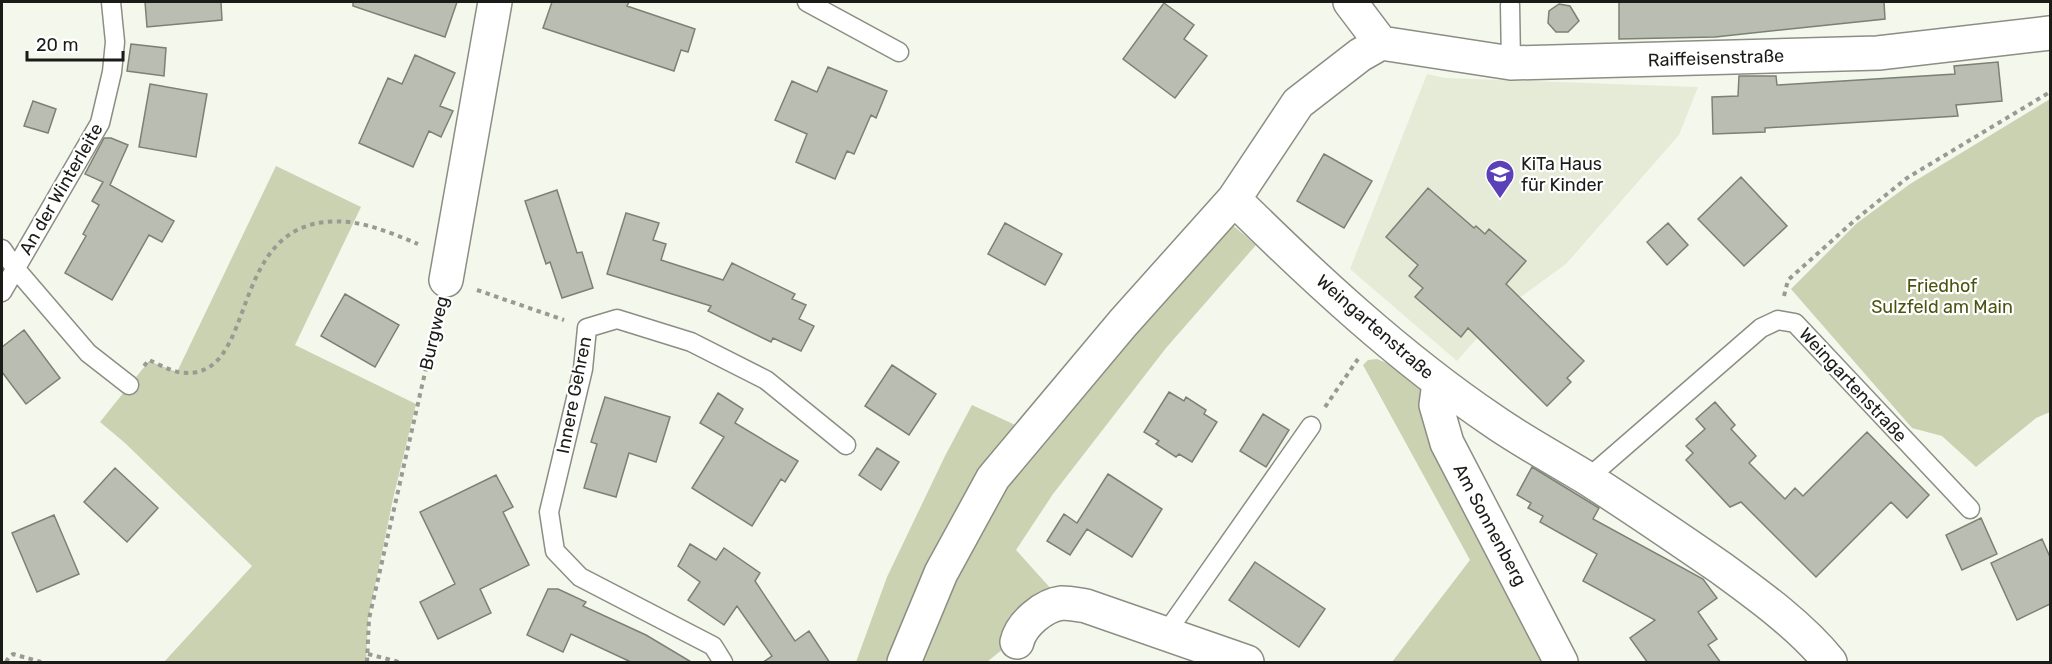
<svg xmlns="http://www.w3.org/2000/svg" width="2052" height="664" font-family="Rubik,sans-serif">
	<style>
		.built { fill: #e6ebd8 }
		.green { fill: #cbd2b2 }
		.building { fill: #babdb2; stroke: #7d8075; stroke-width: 1.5 }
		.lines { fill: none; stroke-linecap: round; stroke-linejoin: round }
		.service-casing { stroke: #8c8e83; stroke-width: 21 }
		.minor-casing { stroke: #8c8e83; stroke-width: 36 }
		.path { stroke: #999b92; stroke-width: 4; stroke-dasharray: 4.5 4.5; stroke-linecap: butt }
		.service { stroke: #fff; stroke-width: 18 }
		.minor { stroke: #fff; stroke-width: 33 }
		.labels { text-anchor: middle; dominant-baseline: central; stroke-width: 4.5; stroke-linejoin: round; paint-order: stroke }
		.street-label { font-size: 18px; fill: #1b1c18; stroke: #fff }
		.poi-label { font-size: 18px; fill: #1b1c18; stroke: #fff; text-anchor: start }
		.park-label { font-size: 18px; fill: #4b540f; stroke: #fff }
	</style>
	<rect width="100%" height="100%" fill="#f4f7eb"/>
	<path class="built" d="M1427,74L1445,78L1698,87L1679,135L1566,264L1500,312L1457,361L1350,269Z"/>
	<path class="green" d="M2050,99V412L2036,418L1976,467L1942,436L1912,428L1791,289L1857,223L1910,184Z
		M276,166L361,207L295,345L416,404L393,499L368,620L366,662H164L252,566L125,443L100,422L149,361L177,372Z
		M1223,217L1256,245L1166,348L1053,494L1016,550L1062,601L987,662H856L887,577L945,456L972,405L1026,430Z
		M1377,359L1394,366L1431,392L1558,662H1392L1470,560L1363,365L1368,360Z"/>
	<path class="building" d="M145,2H221L222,20L147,27Z
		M353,2H457L445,37L353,6Z
		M552,2H629L627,6L695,29L688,52L681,50L674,71L543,28Z
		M1619,2H1884L1885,19L1715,37L1619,39Z
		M1164,3L1194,25L1184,39L1207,56L1175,98L1123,59Z
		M1559,4L1570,6L1579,21L1568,32H1556L1548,23L1549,11Z
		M131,44L166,48L164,76L127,71Z
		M415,55L455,73L440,106L453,111L441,137L429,131L413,167L359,143L388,78L402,84Z
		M1998,62L2002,101L1956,105L1958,116L1765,128V132L1713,134L1712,97L1738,96L1739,76H1776L1777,85L1955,74L1954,66Z
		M828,67L887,91L876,118L871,115L854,154L847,151L835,179L796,162L807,134L775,120L792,81L817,92Z
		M150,84L207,94L196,157L139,147Z
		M33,101L56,109L48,133L24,126Z
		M104,138H111L128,145L110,185L174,221L162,242L149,235L112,300L65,273L86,236L83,234L99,205L92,201L103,182L85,174Z
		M1324,154L1372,181L1344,228L1297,201Z
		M1741,177L1787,226L1744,266L1698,219Z
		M1428,188L1474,228L1476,226L1485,234L1489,229L1526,261L1506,284L1584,361L1567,378L1571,382L1547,406L1468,328L1461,337L1415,297L1423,288L1409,276L1418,265L1386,237Z
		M557,190L577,253L582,252L593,288L562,298L550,262L546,264L525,201Z
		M626,213L659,223L653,240L666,244L661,260L723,280L732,263L795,294L792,299L806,305L799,319L814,326L801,351L773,338L771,342L708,311L711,306L607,274Z
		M1005,223L1062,254L1045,285L988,254Z
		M1668,223L1688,245L1667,265L1647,242Z
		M345,294L399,325L375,367L321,336Z
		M24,330L60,378L26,404L2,372V347Z
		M892,365L936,394L909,435L865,406Z
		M1169,392L1184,401L1186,397L1206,410L1204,414L1217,422L1192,462L1179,454L1176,457L1156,444L1159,441L1144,432Z
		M718,393L743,409L735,423L798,461L785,482L781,479L752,526L692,488L724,437L700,423Z
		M605,397L670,417L656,462L629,453L616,497L584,488L597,444L591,442Z
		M1715,402L1735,425L1731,429L1756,456L1749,463L1785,499L1795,488L1803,496L1867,432L1929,495L1907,518L1891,502L1816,577L1741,502L1730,507L1686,460L1693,453L1686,446L1705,429L1696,419Z
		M1263,414L1289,430L1266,467L1240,451Z
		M877,448L899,462L881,490L859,475Z
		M1532,467L1599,508L1593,519L1703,579L1717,598L1698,612L1717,639L1708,645L1721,663H1648L1630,638L1655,620L1583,581L1597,554L1540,522L1543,516L1528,508L1531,503L1517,495Z
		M115,468L158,508L127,542L84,502Z
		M1108,474L1162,509L1132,557L1087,529L1070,555L1047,541L1064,514L1077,523Z
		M496,475L513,507L503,512L529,565L480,589L491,613L438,639L420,602L455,584L420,512Z
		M54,515L79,574L37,592L12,533Z
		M1981,518L1997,554L1962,570L1946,535Z
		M2042,539L2050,557V604L2017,620L1991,563Z
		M690,544L716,560L724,548L760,573L755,581L795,641L809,631L830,663H762L772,656L737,606L724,625L688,600L700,582L678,566Z
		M1255,562L1325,609L1299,647L1229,600Z
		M548,589H558L586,602L583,606L646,635L693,663H633L571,634L563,652L527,635Z"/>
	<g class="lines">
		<g class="service-casing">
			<path id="service" d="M807,2L899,52
				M1510,5L1511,63
				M2,249L15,268L88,353L129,385
				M2,292L100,123L112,72L115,42L111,2
				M1587,479L1761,328L1778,320L1795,323L1970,509
				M1166,633L1311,426
				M723,662L713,646L580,577L555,551L549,512L583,369L587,328L617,319L691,342L766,380L846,445"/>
		</g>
		<g class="minor-casing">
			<path id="minor" d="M1350,2L1381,43
				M1381,43L1511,63L1878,53L2050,33
				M1234,199C1314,278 1399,357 1492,420C1522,441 1554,458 1585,477C1631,506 1676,537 1721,568C1758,595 1801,626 1830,662
				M446,280L495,2
				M1439,383L1436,405L1447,443L1561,662
				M1017,642C1021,624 1044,605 1062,603C1070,603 1079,605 1086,606L1247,662
				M904,662L941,573L993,478L1123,323L1234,199L1298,103L1360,55L1381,43"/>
		</g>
		<path class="path" d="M477,290L564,320
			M1784,296L1788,280L1855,220L1907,178L2050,92
			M144,366L149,360C158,364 169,370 178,372C265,387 219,210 349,222C373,225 396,235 418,244
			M1325,407L1358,359
			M368,654L399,662
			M6,662L9,657L13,654L41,662
			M367,662L369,619L439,311"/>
		<use href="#service" class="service"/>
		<use href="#minor" class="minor"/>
	</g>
	<defs>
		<g id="school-pin" transform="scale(1.5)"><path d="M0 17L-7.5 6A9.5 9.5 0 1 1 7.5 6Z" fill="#5c40b8" stroke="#fff"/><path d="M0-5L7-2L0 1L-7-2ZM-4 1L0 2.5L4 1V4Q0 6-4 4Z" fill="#fff"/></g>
	</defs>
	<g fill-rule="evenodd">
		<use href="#school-pin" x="1500" y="174"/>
	</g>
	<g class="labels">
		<g class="street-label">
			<text transform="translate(1716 58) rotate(-2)">Raiffeisenstraße</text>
			<text transform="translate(61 189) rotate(-60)">An der Winterleite</text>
			<text transform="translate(1375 327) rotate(41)">Weingartenstraße</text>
			<text transform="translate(434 333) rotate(-77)">Burgweg</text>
			<text transform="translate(1853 385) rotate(47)">Weingartenstraße</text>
			<text transform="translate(574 395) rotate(-79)">Innere Gehren</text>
			<text transform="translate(1490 525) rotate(62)">Am Sonnenberg</text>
		</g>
		<g class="poi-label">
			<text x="1521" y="164">KiTa Haus<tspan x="1521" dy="21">für Kinder</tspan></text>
		</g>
		<g class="park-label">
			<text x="1942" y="286">Friedhof<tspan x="1942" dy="21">Sulzfeld am Main</tspan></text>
		</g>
	</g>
	<rect width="2052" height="664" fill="none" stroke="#1b1c18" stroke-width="6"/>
	<path d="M27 51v9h96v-9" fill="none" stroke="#1b1c18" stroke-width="3"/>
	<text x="36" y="51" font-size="18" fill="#1b1c18" stroke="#ffffff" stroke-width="4.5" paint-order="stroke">20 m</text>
</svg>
